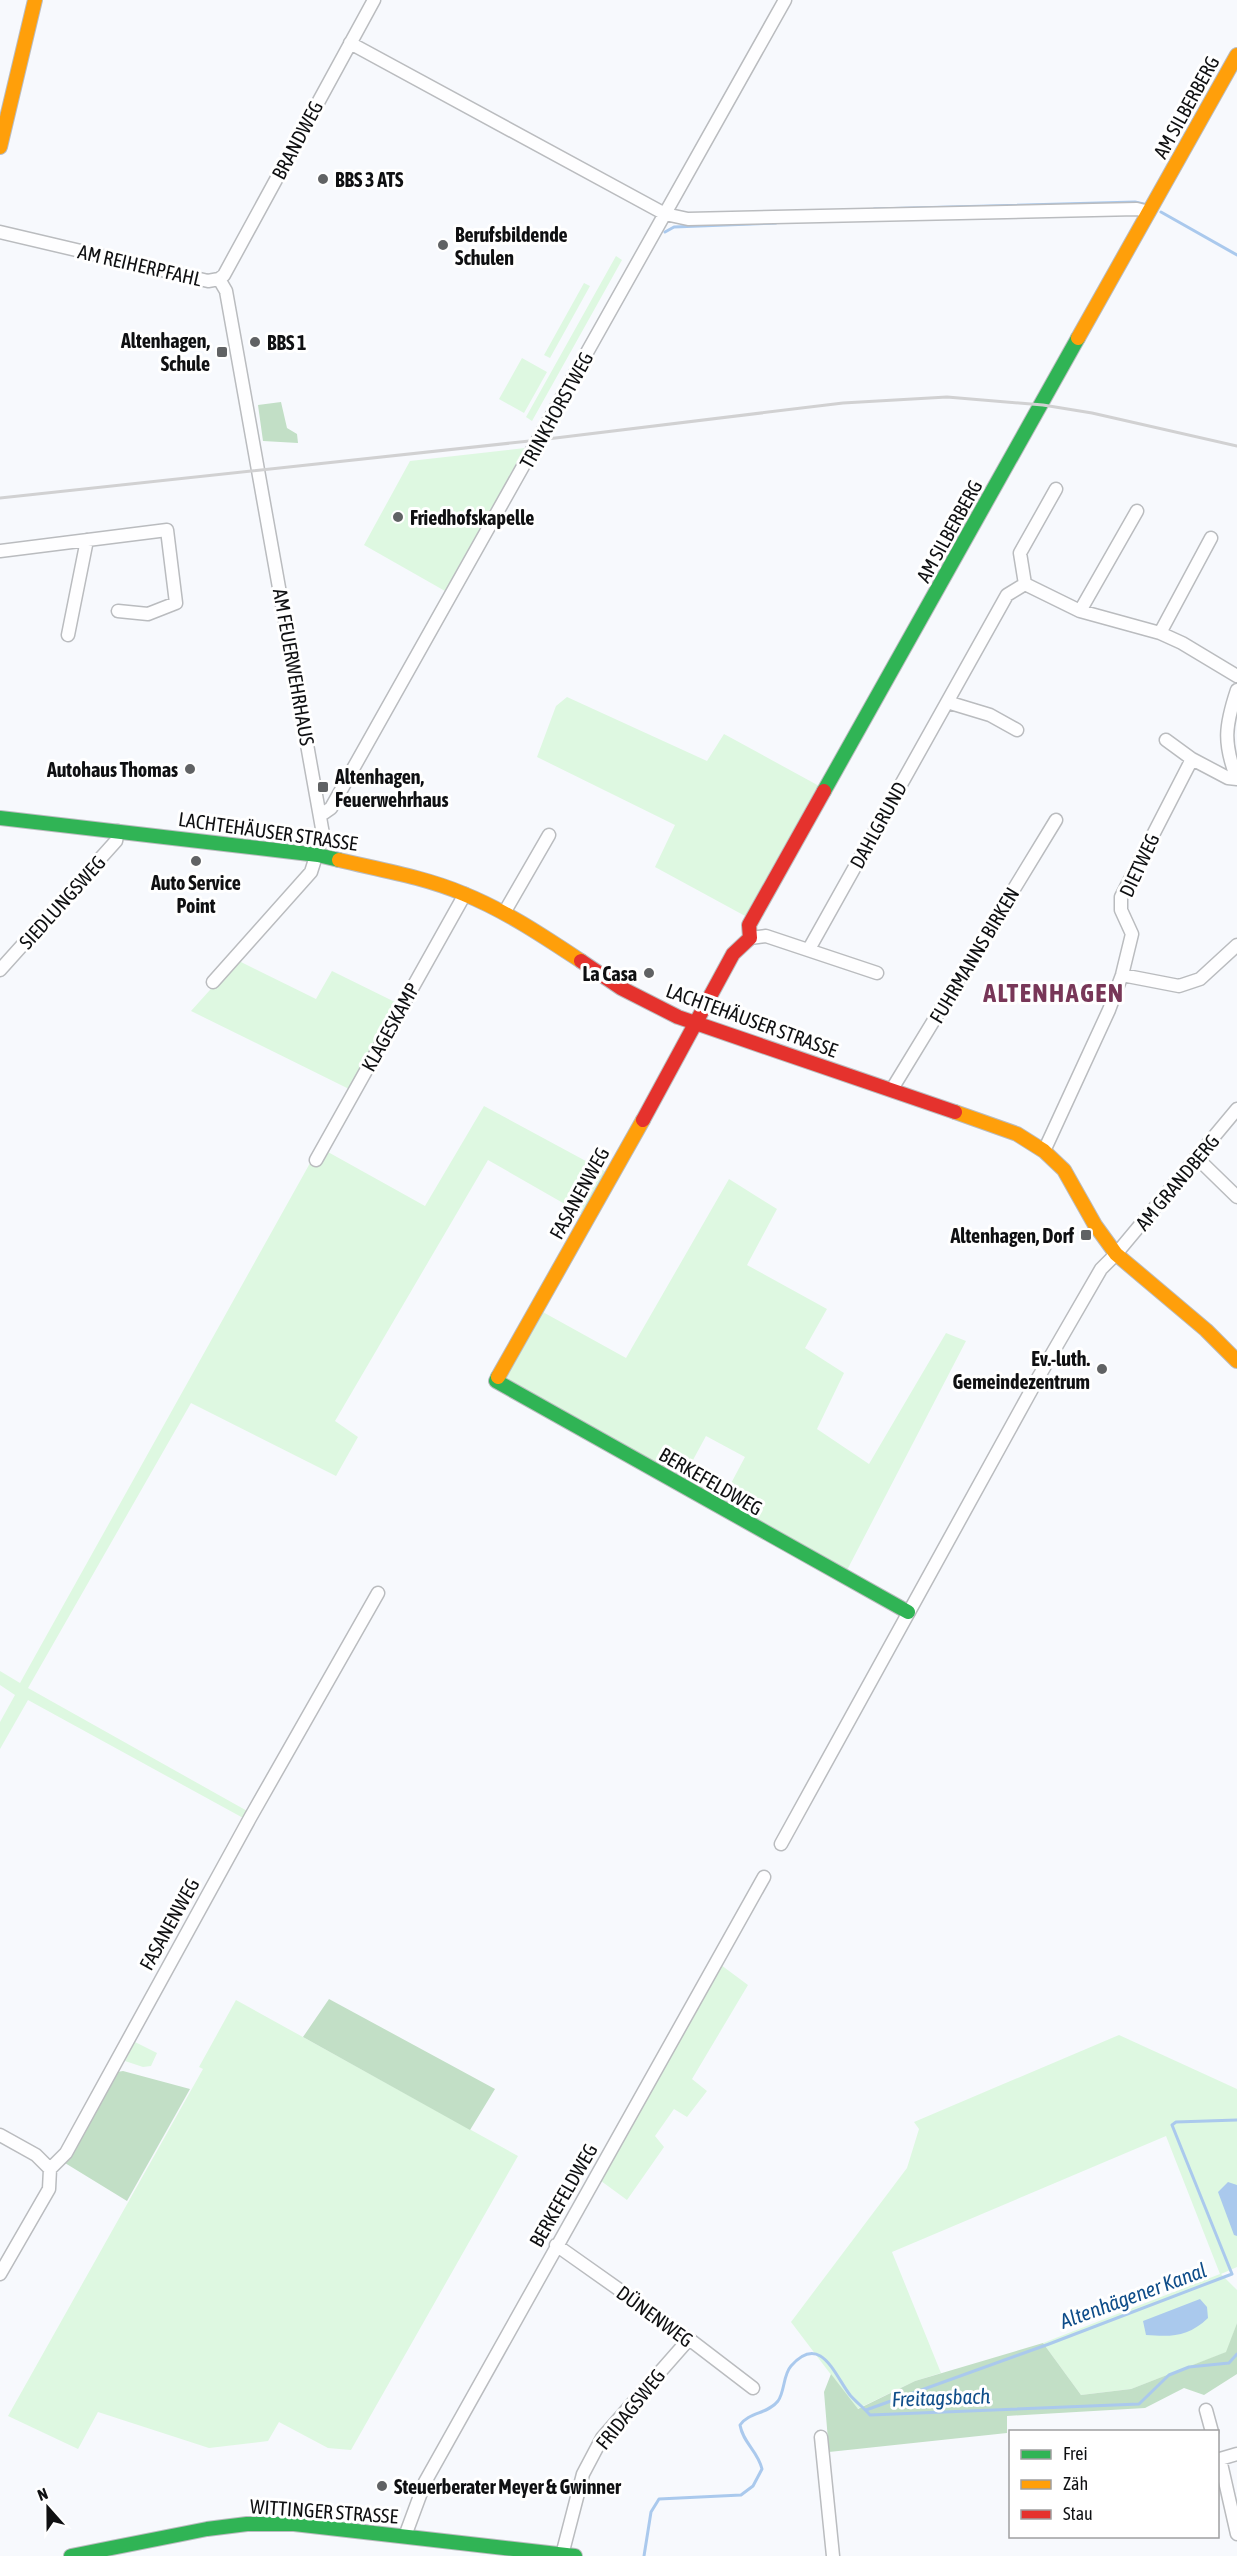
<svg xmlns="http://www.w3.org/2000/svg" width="1237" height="2556" font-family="'Asap Condensed',sans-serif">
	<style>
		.green { fill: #def8e1 }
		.forest { fill: #c2dfc6 }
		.water { fill: #aac9ed }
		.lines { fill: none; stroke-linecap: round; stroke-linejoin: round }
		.stream { stroke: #aac9ed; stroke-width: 3 }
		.street-casing { stroke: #babcbf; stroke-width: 15 }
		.fast-casing { stroke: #babcbf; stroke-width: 16 }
		.slow-casing { stroke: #babcbf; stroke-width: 16 }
		.jam-casing { stroke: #babcbf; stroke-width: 16 }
		.street { stroke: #fefeff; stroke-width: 12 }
		.fast { stroke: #30b455; stroke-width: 14 }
		.slow { stroke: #ff9f0a; stroke-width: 14 }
		.jam { stroke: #e5322d; stroke-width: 14 }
		.rail { stroke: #d1d1d2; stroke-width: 3 }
		.poi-dot { fill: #606264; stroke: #fff; stroke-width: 2 }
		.labels { text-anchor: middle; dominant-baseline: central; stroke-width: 6; stroke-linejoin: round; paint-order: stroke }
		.street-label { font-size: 20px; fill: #0f1012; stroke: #fff }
		.poi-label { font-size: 20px; font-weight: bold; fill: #0f1012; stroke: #fff; text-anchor: start }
		.water-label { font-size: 21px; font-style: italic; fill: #0f4d89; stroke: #fff }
		.district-label { font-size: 26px; font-weight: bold; letter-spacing: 1.5px; fill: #783758; stroke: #fff }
	</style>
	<rect width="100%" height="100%" fill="#f7f9fd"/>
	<path class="green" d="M616,256L622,260L532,421L526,417Z
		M584,283L590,286L550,358L544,355Z
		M522,358L547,372L524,413L499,399Z
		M525,448L445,591L364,545L410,461Z
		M567,697L707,761L724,734L821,787L747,917L655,867L675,825L537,757L556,706Z
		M237,960L316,999L332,971L399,1004L351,1090L191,1011Z
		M484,1106L608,1173L584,1215L488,1160L335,1421L358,1437L336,1476L191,1403L28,1688L249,1812L245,1819L28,1700L0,1749V1722L15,1695L0,1685V1671L20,1683L319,1147L425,1206Z
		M729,1179L777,1209L747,1265L827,1309L805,1348L844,1373L817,1429L869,1464L946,1333L966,1341L845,1574L720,1504L745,1457L706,1436L681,1482L503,1379L541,1311L626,1358Z
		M721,1965L748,1985L692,2079L707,2091L687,2117L674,2109L655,2136L664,2147L627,2200L597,2178Z
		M236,2000L518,2156L351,2450L328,2448L279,2422L268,2441L209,2448L98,2412L78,2449L8,2416L203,2069L199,2067Z
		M1119,2035L1237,2089V2267L1221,2274L1237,2290V2323L1227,2352L1131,2389L1081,2395L1043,2343L1220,2274L1166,2136L892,2252L941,2373L915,2381L857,2409L791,2322L907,2168L919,2129L914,2122Z
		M135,2042L157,2053L151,2066L143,2067L125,2061Z"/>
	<path class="forest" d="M281,402L287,428L297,434L298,443L263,441L258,405Z
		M329,1999L495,2089L470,2130L303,2037Z
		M123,2071L190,2089L127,2201L65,2163L117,2072Z
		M1237,2323V2374L1204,2395L1184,2388L1145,2408L1007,2416V2433L829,2452L824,2392L831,2374L858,2409L915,2381L1043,2343L1081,2395L1131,2389L1226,2352Z"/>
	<path class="water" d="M1228,2182L1237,2185V2236L1234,2235L1218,2192Z
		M1200,2299L1207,2307L1208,2318C1188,2337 1172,2337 1146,2335L1143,2321Z"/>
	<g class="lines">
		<path class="stream" d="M874,209L1135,202L1148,205
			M1161,212L1237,255
			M665,232L674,227L776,223
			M866,2410L1049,2344L1232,2274L1172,2125L1176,2122L1237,2120
			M644,2556L651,2512L659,2499L741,2495L753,2486L762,2469C758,2451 743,2443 740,2425C749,2412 768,2414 778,2401C785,2391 783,2375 791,2366C821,2332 835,2376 850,2395C856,2402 864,2408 870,2415L1139,2404L1169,2375L1189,2367L1229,2363L1237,2354"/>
		<g class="street-casing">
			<path id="street" d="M350,43L665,214L688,219L1137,209L1149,212
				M0,232L208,281L219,279
				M219,279L224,275L374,0
				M0,551L167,530L176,603L148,614L118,611
				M1025,584L1080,611L1160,633L1182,643L1237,676
				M1025,584L1020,553L1056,489
				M1080,611L1137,511
				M1160,633L1211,538
				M68,635L87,540
				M1237,690C1225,726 1223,743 1237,779
				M947,702L990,715L1017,730
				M1166,740L1192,759
				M321,815L331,808L785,0
				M504,913L549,835
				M750,938L766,936L877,973
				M809,949L1007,595L1025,584
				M0,970L116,841L118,831
				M1122,975L1179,986L1200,979L1237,945
				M213,982L311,872L323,834L226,291L219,279
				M892,1089L1056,820
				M1044,1151L1109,1010L1122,975L1132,934L1121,910V897L1192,759L1228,778L1237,779
				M1196,1157L1237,1197
				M316,1160L465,894
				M781,1844L1038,1378L1101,1269L1116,1254L1237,1109
				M0,2135L36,2155L50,2169
				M556,2245L689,2339L753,2388
				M0,2274L49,2189L50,2169L66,2153L250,1818L378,1593
				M1206,2410L1212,2432
				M821,2437L833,2556
				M1237,2454L1220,2459L1237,2534
				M405,2536L425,2482L764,1877
				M562,2555L583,2474L602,2438L689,2339"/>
		</g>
		<g class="fast-casing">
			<path id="fast" d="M824,791L1078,338
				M0,818L318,855L339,860
				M498,1377L496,1381L908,1612
				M71,2556L207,2529L247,2524H294L575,2556"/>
		</g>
		<g class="slow-casing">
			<path id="slow" d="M0,147L35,0
				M1078,338L1237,55
				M339,860C381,870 424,877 464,894C506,911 543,936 581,961
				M955,1112L1017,1134L1044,1151L1064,1170L1095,1225L1116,1254L1206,1330L1237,1361
				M498,1377L643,1120"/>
		</g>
		<g class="jam-casing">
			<path id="jam" d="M581,961L621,988L678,1017L955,1112
				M643,1120L733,954L750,938L749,925L824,791"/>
		</g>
		<use href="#street" class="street"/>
		<use href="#fast" class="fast"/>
		<use href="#slow" class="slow"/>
		<use href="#jam" class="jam"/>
		<path class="rail" d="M0,498L539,440L843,403L947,397L1043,405L1092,413L1237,446"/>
	</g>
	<g class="poi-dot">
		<circle cx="323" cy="179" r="6"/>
		<circle cx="443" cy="245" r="6"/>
		<circle cx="255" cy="342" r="6"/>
		<rect x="216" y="346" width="12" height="12" rx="3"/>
		<circle cx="398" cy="517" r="6"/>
		<circle cx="190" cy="769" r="6"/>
		<rect x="317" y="781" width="12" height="12" rx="3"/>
		<circle cx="196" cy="861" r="6"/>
		<circle cx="649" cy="973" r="6"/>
		<rect x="1080" y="1229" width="12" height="12" rx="3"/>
		<circle cx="1102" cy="1369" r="6"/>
		<circle cx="382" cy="2486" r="6"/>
	</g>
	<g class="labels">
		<g class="street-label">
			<text transform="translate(1186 107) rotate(-61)">AM SILBERBERG</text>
			<text transform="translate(297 140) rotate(-62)">BRANDWEG</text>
			<text transform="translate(140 265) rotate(13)">AM REIHERPFAHL</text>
			<text transform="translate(556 410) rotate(-61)">TRINKHORSTWEG</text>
			<text transform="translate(949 531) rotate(-61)">AM SILBERBERG</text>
			<text transform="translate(294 667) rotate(80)">AM FEUERWEHRHAUS</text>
			<text transform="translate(878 825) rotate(-61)">DAHLGRUND</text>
			<text transform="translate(268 831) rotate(8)">LACHTEHÄUSER STRASSE</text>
			<text transform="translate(1139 865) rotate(-65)">DIETWEG</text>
			<text transform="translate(62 902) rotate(-48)">SIEDLUNGSWEG</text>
			<text transform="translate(974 955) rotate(-59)">FUHRMANNS BIRKEN</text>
			<text transform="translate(752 1020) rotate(20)">LACHTEHÄUSER STRASSE</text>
			<text transform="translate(390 1027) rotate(-61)">KLAGESKAMP</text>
			<text transform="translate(1177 1182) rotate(-50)">AM GRANDBERG</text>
			<text transform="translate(579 1193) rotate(-61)">FASANENWEG</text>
			<text transform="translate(711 1481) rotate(30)">BERKEFELDWEG</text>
			<text transform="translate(169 1924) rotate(-61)">FASANENWEG</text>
			<text transform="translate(563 2195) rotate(-60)">BERKEFELDWEG</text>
			<text transform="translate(655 2316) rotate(36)">DÜNENWEG</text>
			<text transform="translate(630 2409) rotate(-51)">FRIDAGSWEG</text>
			<text transform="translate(324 2511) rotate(4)">WITTINGER STRASSE</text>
		</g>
		<g class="poi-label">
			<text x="335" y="179">BBS 3 ATS</text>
			<text x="455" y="234">Berufsbildende<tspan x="455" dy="23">Schulen</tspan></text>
			<text x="210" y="340" text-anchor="end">Altenhagen,<tspan x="210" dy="23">Schule</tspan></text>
			<text x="267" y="342">BBS 1</text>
			<text x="410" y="517">Friedhofskapelle</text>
			<text x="178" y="769" text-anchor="end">Autohaus Thomas</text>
			<text x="335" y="776">Altenhagen,<tspan x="335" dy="23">Feuerwehrhaus</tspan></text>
			<text x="196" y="882" text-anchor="middle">Auto Service<tspan x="196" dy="23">Point</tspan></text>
			<text x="637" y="973" text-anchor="end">La Casa</text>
			<text x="1074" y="1235" text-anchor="end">Altenhagen, Dorf</text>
			<text x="1090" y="1358" text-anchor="end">Ev.-luth.<tspan x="1090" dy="23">Gemeindezentrum</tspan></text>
			<text x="394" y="2486">Steuerberater Meyer &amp; Gwinner</text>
		</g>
		<g class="water-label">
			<text transform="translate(1133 2295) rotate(-20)">Altenhägener Kanal</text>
			<text transform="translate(941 2397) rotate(-2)">Freitagsbach</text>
		</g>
		<g class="district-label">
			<text x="1054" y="993">ALTENHAGEN</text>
		</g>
	</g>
	<rect x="1009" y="2430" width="210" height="108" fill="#ffffff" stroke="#9f9fa0" stroke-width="1.5"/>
	<rect x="1021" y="2450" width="30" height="9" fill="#30b455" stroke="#9f9fa0" stroke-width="1.5"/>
	<text x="1063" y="2460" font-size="18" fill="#0f1012">Frei</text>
	<rect x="1021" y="2480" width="30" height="9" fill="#ff9f0a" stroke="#9f9fa0" stroke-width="1.5"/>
	<text x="1063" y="2490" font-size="18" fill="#0f1012">Zäh</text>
	<rect x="1021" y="2510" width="30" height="9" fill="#e5322d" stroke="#9f9fa0" stroke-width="1.5"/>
	<text x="1063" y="2520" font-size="18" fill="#0f1012">Stau</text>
	<g transform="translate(48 2508) rotate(339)" stroke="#ffffff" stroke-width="4.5" paint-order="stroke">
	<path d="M0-4.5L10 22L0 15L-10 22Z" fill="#0f1012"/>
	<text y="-9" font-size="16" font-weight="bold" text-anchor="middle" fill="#0f1012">N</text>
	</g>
</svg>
